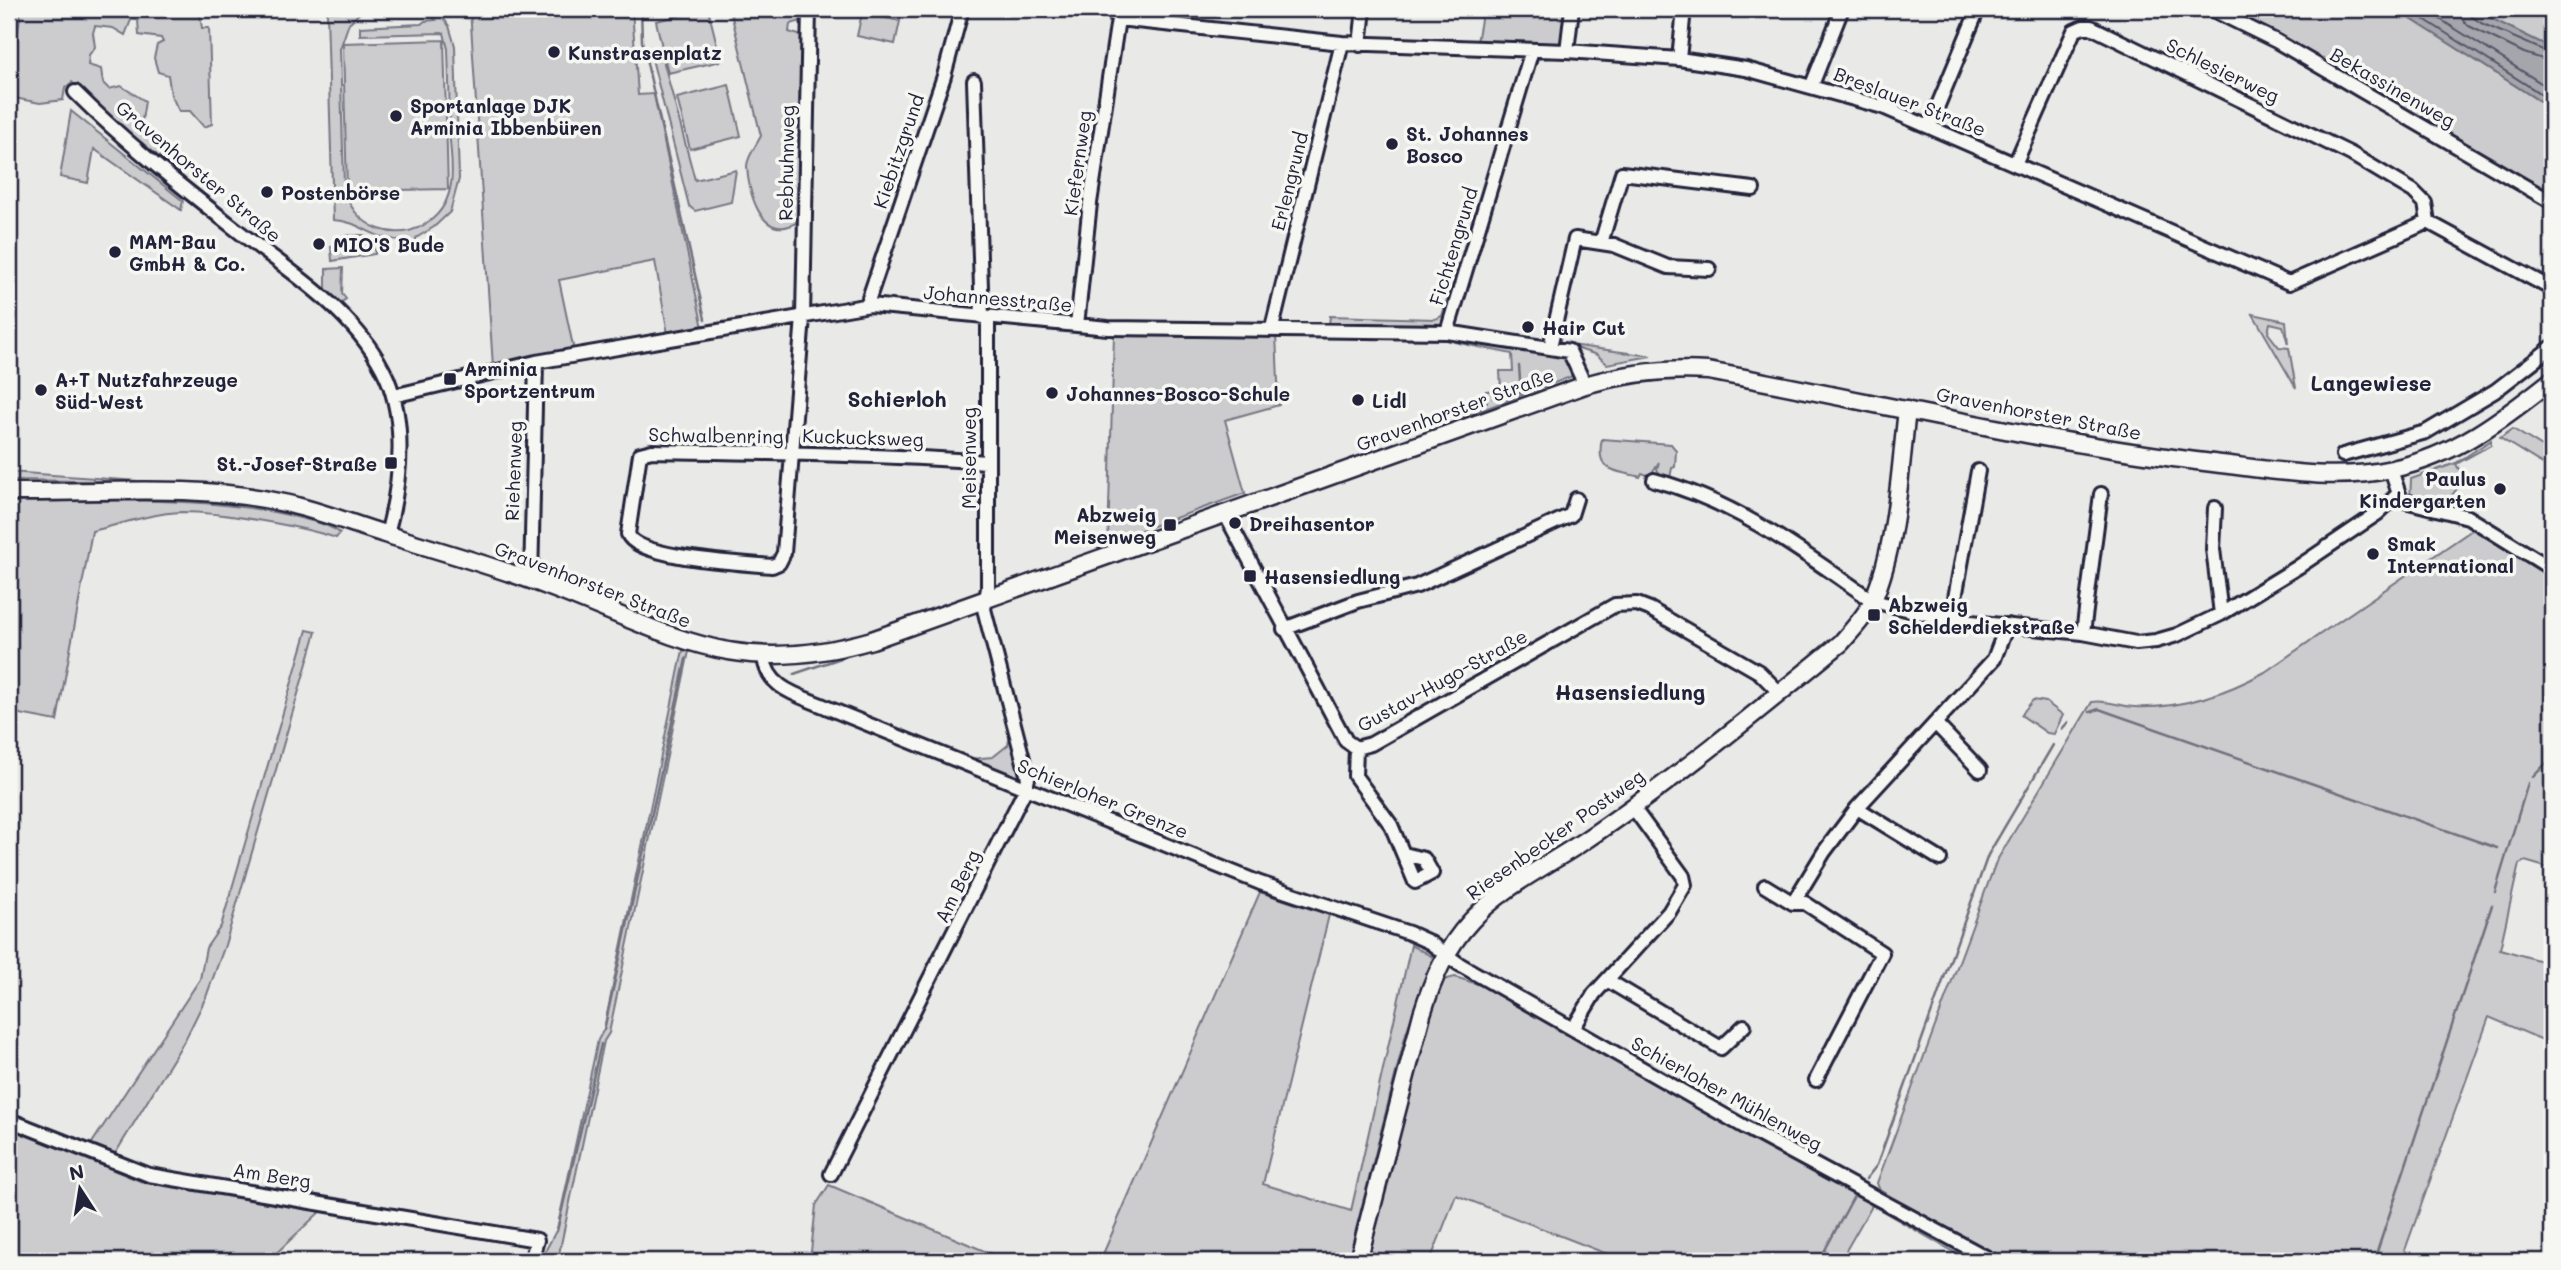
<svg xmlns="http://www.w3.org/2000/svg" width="2561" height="1270" font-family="Mali,sans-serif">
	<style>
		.green { fill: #ccccce; stroke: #777784; stroke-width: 2 }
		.water { fill: #a5a5ac; stroke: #71717f; stroke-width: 2 }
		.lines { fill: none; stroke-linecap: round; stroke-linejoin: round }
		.shore { stroke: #565668; stroke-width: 2 }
		.stream { stroke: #71717f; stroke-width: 2.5 }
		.street-casing { stroke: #22223b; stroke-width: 18 }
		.secondary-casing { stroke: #22223b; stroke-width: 21 }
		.street { stroke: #f6f6f2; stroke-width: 12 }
		.secondary { stroke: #f6f6f2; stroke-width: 16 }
		.poi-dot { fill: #22223b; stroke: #f6f6f2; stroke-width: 2.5 }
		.labels { text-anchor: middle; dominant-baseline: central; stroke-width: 7; stroke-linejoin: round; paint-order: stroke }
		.poi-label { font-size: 19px; font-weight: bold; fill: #22223b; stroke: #f6f6f2; text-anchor: start }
		.street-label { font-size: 19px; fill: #22223b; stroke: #f6f6f2 }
		.neighbourhood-label { font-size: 21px; font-weight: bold; fill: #22223b; stroke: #f6f6f2 }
	</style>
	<rect width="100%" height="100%" fill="#e9e9e7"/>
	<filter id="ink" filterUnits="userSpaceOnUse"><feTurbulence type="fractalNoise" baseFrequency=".0143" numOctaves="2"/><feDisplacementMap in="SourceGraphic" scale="14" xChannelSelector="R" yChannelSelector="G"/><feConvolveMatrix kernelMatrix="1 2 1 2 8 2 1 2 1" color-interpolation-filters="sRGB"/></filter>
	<g filter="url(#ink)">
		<path class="green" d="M21,9H180L200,15L202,28H209L212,124L204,127L190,111H179L171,95L168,75L158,72L154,58L157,45L163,42L161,38L139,35L138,20H131L125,35L113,28L95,26L93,33L95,47L89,55L88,65L101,69L103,83L109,89L121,86L145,101L141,127L166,153L177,155L183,166L177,177L157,165L72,82L65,88L63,100L40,103L9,97Z
			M350,9H364L349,23L340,49L344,185C347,206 360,222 379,229C410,240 443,221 450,189C454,174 451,156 450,141C450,110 449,79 448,49L444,33L360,35V27L421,24L425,21L436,20L425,9H437L449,26L455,46L459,179L450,212L434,227L416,238V246L409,247V240C370,242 364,221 333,220L327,12H347Z
			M470,9H632L638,95L654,94L703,328L668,334L655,261L559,280L574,351L493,367Z
			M708,9L721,61L668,73L656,21Z
			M730,9H805L802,21L790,24L789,32L802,36L803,45L802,206L796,223C761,242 748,192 747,166C747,157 757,144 761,136Z
			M1483,9H1566L1560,45L1477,42Z
			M2226,9H2406L2409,17L2552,109V195L2279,35Z
			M2472,9H2552V48Z
			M862,13L900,21L895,44L857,36Z
			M444,40L448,189L347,191L343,43Z
			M662,56L695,180L736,170L731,202L695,211L689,206L652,59Z
			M729,85L741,136L690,149L677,98Z
			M71,111L183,201L181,210L94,149L88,183L60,177Z
			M363,235L375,241V254L332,261L331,246L342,245V236Z
			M343,268L342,294L346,299L339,304L326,292V269Z
			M1451,286H1455L1440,329L1329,325L1330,316L1435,319L1442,316Z
			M2253,314L2286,321L2288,344L2283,326L2270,323L2268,333L2279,347L2289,348L2296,388Z
			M1276,334L1279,405L1225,420L1245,493L1108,542L1114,335Z
			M1454,339L1557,352L1568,358L1573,376L1463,417L1481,410L1479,403L1487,402L1486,391L1501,390L1500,371H1513L1512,354L1454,342Z
			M1563,344L1651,356L1607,364L1597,355Z
			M2513,429L2552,453V470L2500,438Z
			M1602,439L1671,444L1676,450L1675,467L1672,468L1670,478L1662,479L1657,469L1659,462L1653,471L1659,476L1658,479L1642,473L1640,477C1618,470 1594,474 1602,439Z
			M2491,440V445L2456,464L2463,477C2460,489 2449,496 2444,507L2410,502L2411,479L2456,463Z
			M9,472L153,482L9,480Z
			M9,502C105,502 206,494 300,518C314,522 328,524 340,533L336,538C301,526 219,512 182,512C152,513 121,524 92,531L57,721L9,712Z
			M2475,528L2552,574V869L2525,861L2519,864L2500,949L2552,964V1044L2489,1017L2401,1261H2003L1880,1191L1877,1183L1996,862L2092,702C2106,699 2120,707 2135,707C2181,709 2225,694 2265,672Z
			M307,630L316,632L225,945L206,997L186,1038L115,1154L90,1146L200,979L206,948L221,926Z
			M683,650L689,651L609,1033L604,1041L559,1254L560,1261H540L557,1229L598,1040L604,1029Z
			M2033,700L2046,702L2063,715L2054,734L2047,733L2021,715Z
			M1011,730L1021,772L1019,778L969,759L993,757L1008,745Z
			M1260,892L1329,915L1263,1184L1351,1211L1411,945L1433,957L1406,1033L1348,1261H1100Z
			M1455,977L1484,986L1733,1126L1987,1261H1969L1872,1205L1840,1261H1625L1456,1195L1430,1261H1405L1370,1251L1403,1123L1400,1121L1439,981Z
			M9,1127L145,1183L324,1208L268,1261H171L169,1258L9,1261Z
			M829,1185L1008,1261H810L816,1205Z"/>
		<path class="water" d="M2406,9H2472L2552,48V109L2408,17Z"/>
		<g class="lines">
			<path class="shore" d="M2413,9L2416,14L2552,101
				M2424,9L2552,90
				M2460,9L2462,19L2469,26L2524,53L2552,62
				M2469,9L2471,16L2481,23L2552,54"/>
			<path class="stream" d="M641,9L642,41L705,319
				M1493,398L1521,393L1519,366
				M794,674L976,612
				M2090,712L2099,709L2113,714L2497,848
				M2062,729L2068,722
				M2533,777L2552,757
				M2495,892L2528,783
				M604,1030L686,659
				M1866,1179L1877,1165L1988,855L2053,745
				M557,1231L601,1044
				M1819,1261L1854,1196
				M2374,1261L2492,905"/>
			<g class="street-casing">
				<path id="street" d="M809,9L803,317L784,553L779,563L772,566C745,563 637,559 628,534L640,454L652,451C764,453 874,454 986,462
					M2211,9L2276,41L2552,202
					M1118,19L1342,43L1567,51L1679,59L1746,69L1883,107L2289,283L2428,222L2552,289
					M1360,45L1364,9
					M1567,51L1572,9
					M1679,59L1684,9
					M974,81L982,317
					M1812,85L1842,9
					M75,92C124,141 178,184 233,227C288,271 357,311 387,378C407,426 400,485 387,535
					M1929,127L1978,9
					M2015,164L2074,31L2083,27H2091L2351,154L2413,191L2425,203L2428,222
					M1601,243L1622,173L1753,189
					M870,305L869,298L944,76L962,9
					M1077,325L1090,203L1118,19L1112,9
					M1272,328L1342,43
					M1447,332L1532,50
					M1550,347L1575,239L1614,245L1668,267L1709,269
					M393,396L536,362L870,305L1108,328L1447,332L1569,351L1585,385
					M2343,455L2426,432L2495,391L2552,347
					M2391,470L2401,500L2468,517L2552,569
					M1654,480C1737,502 1804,553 1873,601L1951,620L2083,633L2136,643L2156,641L2177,635L2221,614L2298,567L2378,513L2397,495
					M2215,508L2213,549L2221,614
					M1224,512L1346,741L1356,748L1371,744L1615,605L1637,604L1650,609L1759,672L1780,693
					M531,580L536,362
					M1951,620L1978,471
					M1284,629L1358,601L1417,586L1571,515L1576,499
					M2083,633L2101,494
					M764,657C767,690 802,696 828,708L1260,883L1409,933L1429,942L1459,964L1750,1130L1993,1261
					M1936,724L1980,770
					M1356,748L1355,776L1391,825L1415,882L1432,873L1424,859L1404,854
					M1857,808L1940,859
					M1765,886L1793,903L1824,852L1857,808L1994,659L2007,625
					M1793,903H1805L1882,953L1816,1080
					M1607,980L1721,1048L1744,1026
					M1573,1029L1594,994L1669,912L1685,885L1683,876L1632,806
					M9,1120L149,1175L537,1240L531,1261
					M831,1174L1026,788L1028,778L984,609L988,588V318"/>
			</g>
			<g class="secondary-casing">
				<path id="secondary" d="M9,492C99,493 195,483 284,503C318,510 352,524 385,534C439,551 494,566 547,586C672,633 732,680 872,640L1585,385C1627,373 1665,368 1708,371C1876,402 2043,443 2213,463C2273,470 2333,482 2392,469C2455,456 2503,419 2552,380
					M1358,1261L1422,1014C1433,979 1445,949 1471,921C1502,887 1545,867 1584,841C1673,781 1758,711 1841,643C1852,630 1866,616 1873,600C1897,545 1900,469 1907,410"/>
			</g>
			<use href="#street" class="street"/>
			<use href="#secondary" class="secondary"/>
		</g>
	</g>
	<g class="poi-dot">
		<circle cx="554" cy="52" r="7"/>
		<circle cx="396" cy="116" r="7"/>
		<circle cx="1392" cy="144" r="7"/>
		<circle cx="267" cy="192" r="7"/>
		<circle cx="319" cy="244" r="7"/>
		<circle cx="115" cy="252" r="7"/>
		<circle cx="1528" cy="327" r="7"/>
		<rect x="443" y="372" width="14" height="14" rx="3.5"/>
		<circle cx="41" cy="390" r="7"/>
		<circle cx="1052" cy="393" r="7"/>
		<circle cx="1358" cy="400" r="7"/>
		<rect x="384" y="456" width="14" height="14" rx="3.5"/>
		<circle cx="2500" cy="489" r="7"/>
		<circle cx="1235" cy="523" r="7"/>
		<rect x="1163" y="518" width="14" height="14" rx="3.5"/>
		<circle cx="2373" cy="554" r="7"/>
		<rect x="1243" y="569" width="14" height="14" rx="3.5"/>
		<rect x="1867" y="608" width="14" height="14" rx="3.5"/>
	</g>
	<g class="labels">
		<g class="poi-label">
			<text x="568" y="52">Kunstrasenplatz</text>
			<text x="410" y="105">Sportanlage DJK<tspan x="410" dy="22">Arminia Ibbenbüren</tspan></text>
			<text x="1406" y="133">St. Johannes<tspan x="1406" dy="22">Bosco</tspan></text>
			<text x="281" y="192">Postenbörse</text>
			<text x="129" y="241">MAM-Bau<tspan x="129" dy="22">GmbH &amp; Co.</tspan></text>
			<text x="333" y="244">MIO'S Bude</text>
			<text x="1542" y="327">Hair Cut</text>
			<text x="464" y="368">Arminia<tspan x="464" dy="22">Sportzentrum</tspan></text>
			<text x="55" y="379">A+T Nutzfahrzeuge<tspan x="55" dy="22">Süd-West</tspan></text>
			<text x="1066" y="393">Johannes-Bosco-Schule</text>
			<text x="1372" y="400">Lidl</text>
			<text x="377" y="463" text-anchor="end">St.-Josef-Straße</text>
			<text x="2486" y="478" text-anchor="end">Paulus<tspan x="2486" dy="22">Kindergarten</tspan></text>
			<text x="1156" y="514" text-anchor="end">Abzweig<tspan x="1156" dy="22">Meisenweg</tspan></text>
			<text x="1249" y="523">Dreihasentor</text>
			<text x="2387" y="543">Smak<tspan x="2387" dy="22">International</tspan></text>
			<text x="1264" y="576">Hasensiedlung</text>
			<text x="1888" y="604">Abzweig<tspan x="1888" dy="22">Schelderdiekstraße</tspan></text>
		</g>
		<g class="street-label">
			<text transform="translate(2223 70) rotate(26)">Schlesierweg</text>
			<text transform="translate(2393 87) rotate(30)">Bekassinenweg</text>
			<text transform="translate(1910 101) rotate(21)">Breslauer Straße</text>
			<text transform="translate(898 151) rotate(-71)">Kiebitzgrund</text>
			<text transform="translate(786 163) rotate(-89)">Rebhuhnweg</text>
			<text transform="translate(1077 163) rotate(-82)">Kiefernweg</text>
			<text transform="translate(199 171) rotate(40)">Gravenhorster Straße</text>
			<text transform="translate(1289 181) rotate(-76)">Erlengrund</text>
			<text transform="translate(1453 246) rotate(-73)">Fichtengrund</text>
			<text transform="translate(998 298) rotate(5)">Johannesstraße</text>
			<text transform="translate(1455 409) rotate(-20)">Gravenhorster Straße</text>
			<text transform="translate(2039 413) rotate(11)">Gravenhorster Straße</text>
			<text transform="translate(716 435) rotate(1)">Schwalbenring</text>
			<text transform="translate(863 437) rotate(2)">Kuckucksweg</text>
			<text transform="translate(968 458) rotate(-90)">Meisenweg</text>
			<text transform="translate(513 471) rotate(-88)">Riehenweg</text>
			<text transform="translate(593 584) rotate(21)">Gravenhorster Straße</text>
			<text transform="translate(1442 680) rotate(-29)">Gustav-Hugo-Straße</text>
			<text transform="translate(1103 798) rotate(22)">Schierloher Grenze</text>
			<text transform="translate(1555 834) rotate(-35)">Riesenbecker Postweg</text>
			<text transform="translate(957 886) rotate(-64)">Am Berg</text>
			<text transform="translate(1727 1093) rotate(29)">Schierloher Mühlenweg</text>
			<text transform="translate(272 1175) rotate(9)">Am Berg</text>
		</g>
		<g class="neighbourhood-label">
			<text x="2371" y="382">Langewiese</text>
			<text x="897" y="398">Schierloh</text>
			<text x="1630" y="691">Hasensiedlung</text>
		</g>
	</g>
	<rect width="2561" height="1270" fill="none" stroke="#f6f6f2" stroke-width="35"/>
	<rect x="18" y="18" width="2526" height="1235" fill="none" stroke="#22223b" stroke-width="2.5" filter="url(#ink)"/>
	<g transform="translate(80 1189) rotate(348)" stroke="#f6f6f2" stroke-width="5" paint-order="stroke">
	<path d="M0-5L12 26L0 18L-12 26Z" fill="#22223b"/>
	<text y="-10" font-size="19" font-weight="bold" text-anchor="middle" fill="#22223b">N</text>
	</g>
</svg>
